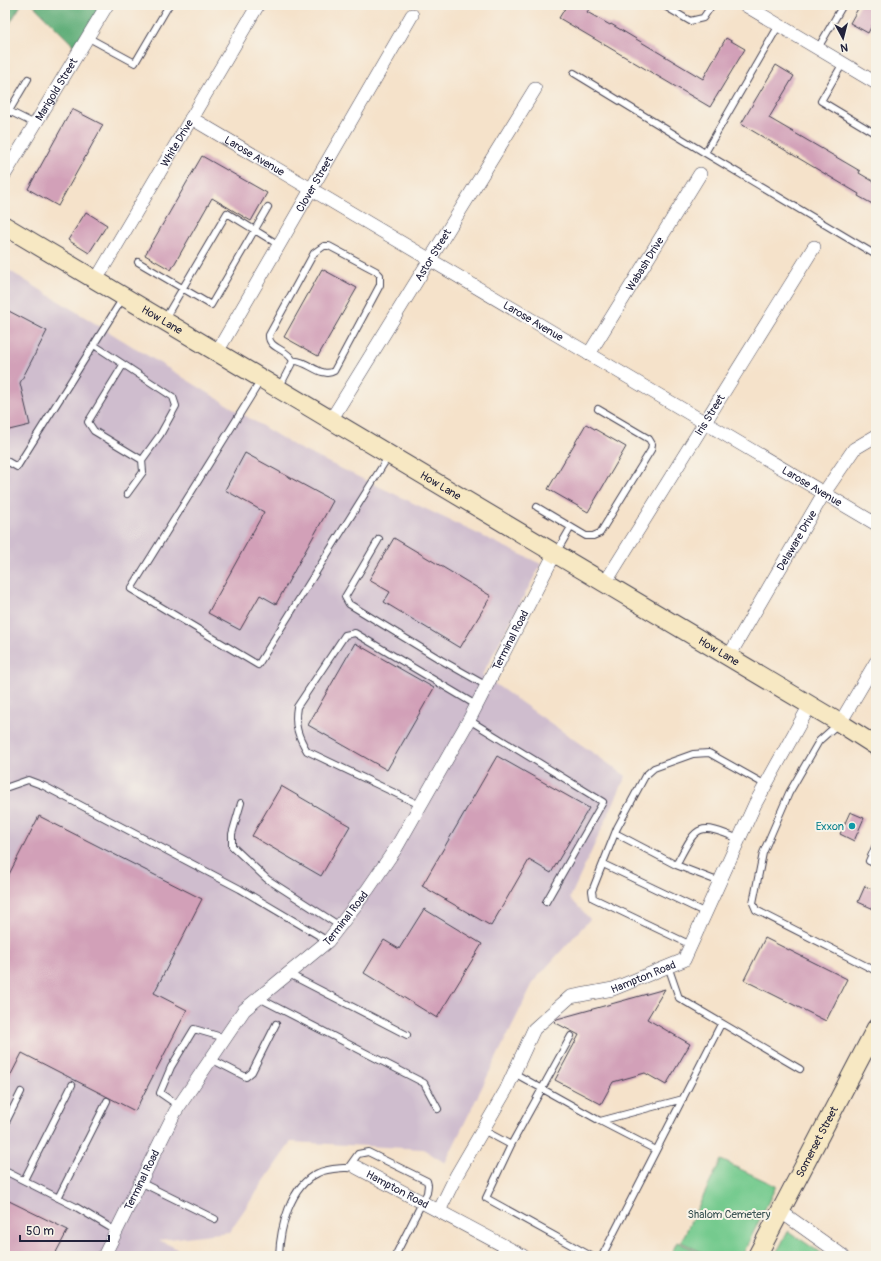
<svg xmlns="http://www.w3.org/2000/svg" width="881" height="1261" font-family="Pangolin,sans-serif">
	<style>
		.industrial { fill: #cfbdce }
		.green { fill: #75ca8e; stroke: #4c7664 }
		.forest { fill: #60ae79; stroke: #41685a }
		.building { fill: #d2a0b8 }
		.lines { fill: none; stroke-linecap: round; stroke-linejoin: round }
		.lane-casing { stroke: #423f50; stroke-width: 8 }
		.street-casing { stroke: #423f50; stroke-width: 14 }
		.secondary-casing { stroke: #423f50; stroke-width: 20 }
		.lane { stroke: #fff; stroke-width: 6 }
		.street { stroke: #fff; stroke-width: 13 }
		.secondary { stroke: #f7e8c3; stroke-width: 18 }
		.culture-dot { fill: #0f9aa8; stroke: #f7f3e8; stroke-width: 1.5 }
		.labels { text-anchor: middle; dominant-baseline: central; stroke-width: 4; stroke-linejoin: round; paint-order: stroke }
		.street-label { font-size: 11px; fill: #22223b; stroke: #f7f3e8 }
		.culture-label { font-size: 11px; fill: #0d838f; stroke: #f7f3e8; text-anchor: end }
		.park-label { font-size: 11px; fill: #3b5454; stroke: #f7f3e8 }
	</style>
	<rect width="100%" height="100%" fill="#f7f3e8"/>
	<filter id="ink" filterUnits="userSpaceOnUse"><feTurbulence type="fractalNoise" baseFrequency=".025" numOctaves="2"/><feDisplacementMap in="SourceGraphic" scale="8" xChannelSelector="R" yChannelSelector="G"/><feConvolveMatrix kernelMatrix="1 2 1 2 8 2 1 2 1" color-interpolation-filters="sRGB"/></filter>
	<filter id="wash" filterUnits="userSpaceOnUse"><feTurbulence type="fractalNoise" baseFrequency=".012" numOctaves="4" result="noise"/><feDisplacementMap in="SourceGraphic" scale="16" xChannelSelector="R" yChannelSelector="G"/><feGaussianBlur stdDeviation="0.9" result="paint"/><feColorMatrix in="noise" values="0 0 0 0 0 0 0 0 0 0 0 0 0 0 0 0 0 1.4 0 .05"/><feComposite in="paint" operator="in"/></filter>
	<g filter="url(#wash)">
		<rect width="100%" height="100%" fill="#f5e2ca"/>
		<path class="industrial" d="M5,268L298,448L541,564L482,675L626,776L570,898L590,919L534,981L445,1163L423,1149L291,1142L229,1232L159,1240L192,1256H5Z"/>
		<path class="green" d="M721,1160L776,1186L742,1256H710L681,1242Z
			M788,1231L825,1256H775Z
			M677,1242L707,1256H670Z"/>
		<path class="forest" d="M5,5H21L5,31Z
			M33,5H103L76,48Z"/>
		<g id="blocks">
			<path class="building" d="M567,5H592L587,12L610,25L611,24L703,79L726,38L745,49L710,107L559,18Z
				M860,5H876V18L868,33L850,23Z
				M776,65L794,76L769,118L860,171L859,173L876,183V206L858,196L859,194L741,124Z
				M72,109L103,125L58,206L28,189Z
				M202,156L267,193L251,221L212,198L171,270L145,255Z
				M86,212L107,225L89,253L68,240Z
				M322,269L357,288L318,356L284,337Z
				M5,309L47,331L20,383L30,425L5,431Z
				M586,424L626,447L588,512L548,489Z
				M245,453L333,501L276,604L260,595L240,630L208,613L264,512L225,490Z
				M394,538L491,596L460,648L384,602L390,592L369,580Z
				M355,643L434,688L387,770L308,725Z
				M497,756L589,808L551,873L529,860L491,926L422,886Z
				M281,786L350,826L321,876L252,836Z
				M850,812L864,818L854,841L840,834Z
				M39,816L202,899L154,993L187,1010L135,1111L22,1053L5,1086V882Z
				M865,886L876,891V910L858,902Z
				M424,909L482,944L437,1018L364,973L384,940L399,949Z
				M765,938L847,979L826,1021L744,980Z
				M665,989L647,1019L690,1044L666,1085L645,1073L613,1082L601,1104L555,1080L579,1035L554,1022L557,1019Z
				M5,1199L68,1230L54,1256H5Z"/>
		</g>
	</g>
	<g filter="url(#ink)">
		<use href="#blocks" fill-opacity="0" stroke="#423f50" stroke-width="1"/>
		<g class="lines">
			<g class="lane-casing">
				<path id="lane" d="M663,5L690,21L703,18L712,5
					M87,37L135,63L169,5
					M818,48L843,5
					M843,63L821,101L876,134
					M574,73L705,153L779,25
					M9,111L28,79
					M5,117L9,111L35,124
					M705,153L876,255
					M324,246H329L376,271L380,275V285L334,371C321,379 306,359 293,361C287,348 268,349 269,335L314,253Z
					M138,262L211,305L268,207
					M164,320L227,213L279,245
					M94,345L173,397L176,406L160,435L142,460L94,431L88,422L123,365
					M261,380L131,589L258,665L388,457
					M279,388L293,361
					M5,460L17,467L123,298
					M127,494L143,472L142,460
					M537,507L586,536H593L600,533L651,450L652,444L649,439L598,409
					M379,539L345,597L349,604L441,660L487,686
					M556,553L571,527
					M469,720L603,802L546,902
					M838,724L819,741L789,793L763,853L753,903L756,910L876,971
					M5,788L28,780L44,786L240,889L328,941
					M241,803L232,834V846L267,879L340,926
					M420,805L307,751C298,736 294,725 297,707L345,635L355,633L476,705
					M615,833L676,865
					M876,845L869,861L876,864
					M603,864L706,913
					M720,882L676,865C697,826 696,821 739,839
					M691,945L593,898L592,891L617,828L645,776L654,768L693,754L709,753L766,785
					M668,966L679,998L800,1069
					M289,974L407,1035
					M259,998L424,1083L438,1109
					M211,1059L246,1077L252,1072L276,1024
					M514,1073L600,1121L683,1099
					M179,1106L160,1093L171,1067L194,1029L225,1038
					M600,1121L656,1150
					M5,1124L21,1092
					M483,1130L511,1145L486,1198L591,1256
					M511,1145L571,1036
					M348,1168L358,1154L368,1152L427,1181L428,1185L427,1193L395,1256
					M5,1171L76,1207L116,1231
					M24,1180L72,1085
					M140,1182L215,1219
					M58,1198L107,1101
					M279,1256C280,1228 290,1186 318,1173C328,1168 341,1169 352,1167
					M602,1256L721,1024"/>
			</g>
			<g class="street-casing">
				<g id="street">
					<path d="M745,5L876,83"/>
					<path id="s1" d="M191,118L876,524"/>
					<path id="s2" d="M5,174L107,5"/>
					<path id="s3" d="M96,280L258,5"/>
					<path id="s4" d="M217,352L412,15"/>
					<path id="s5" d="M589,354L700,174"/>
					<path id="s6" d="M331,420L535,89"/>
					<path id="s7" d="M605,583L814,247"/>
					<path id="s8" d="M729,656L824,493L854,449L876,436"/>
					<path d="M840,723L876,662"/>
					<path id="s9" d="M356,1167L523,1256"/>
					<path id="s10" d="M439,1211L456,1176L506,1090L534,1029L570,997L613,989L684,960L755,804L810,705"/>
					<path d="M780,1211L843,1256"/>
					<path id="s11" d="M104,1256L175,1112L244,1010L328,941L368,889L396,848L469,720L555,553"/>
				</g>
			</g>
			<g class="secondary-casing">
				<g id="secondary">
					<path id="s12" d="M5,226L840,723L876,746"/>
					<path id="s13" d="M757,1256L876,1028"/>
				</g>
			</g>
			<use href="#lane" class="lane"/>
			<use href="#street" class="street"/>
			<use href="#secondary" class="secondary"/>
		</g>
	</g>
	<circle class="culture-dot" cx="852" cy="826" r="4"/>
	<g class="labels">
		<g class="street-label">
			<text stroke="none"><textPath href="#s2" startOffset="99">Marigold Street</textPath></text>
			<text stroke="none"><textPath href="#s3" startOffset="159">White Drive</textPath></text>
			<text stroke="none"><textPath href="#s1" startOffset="74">Larose Avenue</textPath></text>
			<text stroke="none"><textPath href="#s4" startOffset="194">Clover Street</textPath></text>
			<text stroke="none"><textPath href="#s6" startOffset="194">Astor Street</textPath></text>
			<text stroke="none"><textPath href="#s5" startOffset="106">Wabash Drive</textPath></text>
			<text stroke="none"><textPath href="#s12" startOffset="183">How Lane</textPath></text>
			<text stroke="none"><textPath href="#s1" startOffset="398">Larose Avenue</textPath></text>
			<text stroke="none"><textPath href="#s7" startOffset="198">Iris Street</textPath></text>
			<text stroke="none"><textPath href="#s12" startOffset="507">How Lane</textPath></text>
			<text stroke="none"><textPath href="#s1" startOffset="722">Larose Avenue</textPath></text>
			<text stroke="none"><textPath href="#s8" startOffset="134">Delaware Drive</textPath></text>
			<text stroke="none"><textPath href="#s11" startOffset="745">Terminal Road</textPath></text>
			<text stroke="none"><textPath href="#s12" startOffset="831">How Lane</textPath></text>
			<text stroke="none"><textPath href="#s11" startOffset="421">Terminal Road</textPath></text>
			<text stroke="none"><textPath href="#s10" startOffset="330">Hampton Road</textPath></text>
			<text stroke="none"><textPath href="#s13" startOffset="129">Somerset Street</textPath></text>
			<text stroke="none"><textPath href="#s11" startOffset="85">Terminal Road</textPath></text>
			<text stroke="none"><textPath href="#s9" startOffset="47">Hampton Road</textPath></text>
		</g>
		<g class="culture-label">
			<text x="844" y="826">Exxon</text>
		</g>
		<g class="park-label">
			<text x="729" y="1214">Shalom Cemetery</text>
		</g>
	</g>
	<rect width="881" height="1261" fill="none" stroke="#f7f3e8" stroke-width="20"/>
	<g transform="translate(843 38) rotate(173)" stroke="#f7f3e8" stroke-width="3" paint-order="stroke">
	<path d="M0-3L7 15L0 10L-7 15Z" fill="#22223b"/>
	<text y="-6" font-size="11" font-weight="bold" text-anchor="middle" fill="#22223b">N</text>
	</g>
	<path d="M20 1235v6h89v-6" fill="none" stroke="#22223b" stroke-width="2"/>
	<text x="26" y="1235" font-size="12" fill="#22223b" stroke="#f7f3e8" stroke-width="3" paint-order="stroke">50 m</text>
</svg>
